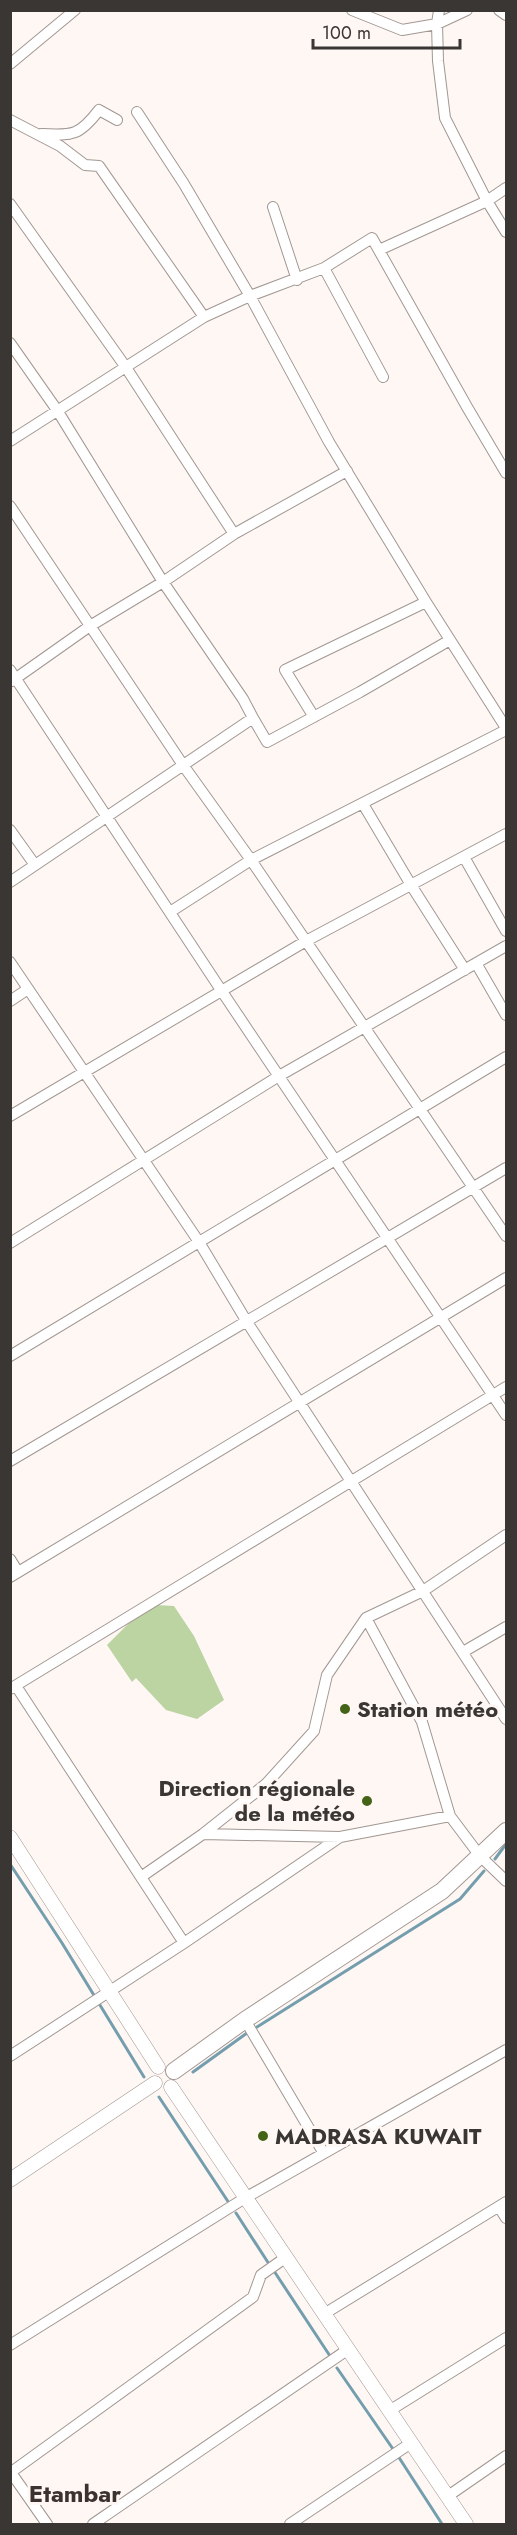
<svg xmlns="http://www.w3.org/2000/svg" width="517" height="2535" font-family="Jost,sans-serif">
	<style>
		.green { fill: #bcd3a2 }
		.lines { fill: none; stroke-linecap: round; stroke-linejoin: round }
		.stream { stroke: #749eae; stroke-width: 3 }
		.minor-casing { stroke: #a29792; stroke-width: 12 }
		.tertiary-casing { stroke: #a29792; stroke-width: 15 }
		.primary-casing { stroke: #a29792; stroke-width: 18 }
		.minor { stroke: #fff; stroke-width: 10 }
		.tertiary { stroke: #fff; stroke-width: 14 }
		.primary { stroke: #fff; stroke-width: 16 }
		.poi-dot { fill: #456317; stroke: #fef7f4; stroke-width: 2 }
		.labels { text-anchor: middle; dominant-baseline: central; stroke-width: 6; stroke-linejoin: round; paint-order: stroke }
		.poi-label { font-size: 22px; font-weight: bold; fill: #3a3634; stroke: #fef7f4; text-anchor: start }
		.neighbourhood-label { font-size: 24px; font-weight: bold; fill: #3b322e; stroke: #fef7f4 }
	</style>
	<rect width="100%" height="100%" fill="#fef7f4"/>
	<path class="green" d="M156,1605L174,1606L194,1636L224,1700L197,1719L166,1710L136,1678L132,1682L107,1645L141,1611Z"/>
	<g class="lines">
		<path class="stream" d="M495,1859L506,1844
			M10,1864L62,1943L144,2077
			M257,2027L460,1899L484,1871
			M193,2072L247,2033
			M159,2097L229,2203
			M236,2213L269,2264
			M274,2271L330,2356
			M337,2368L393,2449
			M398,2456L442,2524"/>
		<g class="minor-casing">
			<path id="minor" d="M352,10L402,30L437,24L467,10
				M439,10L437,24L438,61L445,118L487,201L506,232
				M499,10L506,15
				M10,64L75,10
				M137,112L184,184L250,296L329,442L426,602L506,728
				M10,120L60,146L85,165L99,166L204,317
				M42,134C73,136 80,135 99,110L117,120
				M10,204L125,366L234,534
				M273,207L297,280
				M379,250L487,201L506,188
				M324,268L383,377
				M10,343L57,410L163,582L243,699L253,718
				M10,441L204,317L250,296L324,268L372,238L467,407L506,473
				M10,506L183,765L251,860L506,1236
				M10,670L221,990L506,1415
				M12,681L90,626L163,582L234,534L347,471
				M314,717L285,670L426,602
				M363,804L411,885L465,970
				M10,830L35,865
				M464,857L506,931
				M10,882L253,718L267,742L360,692L450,640
				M170,912L251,860L506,730
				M10,962L199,1242L247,1322L506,1719
				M476,963L506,1015
				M10,1001L28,989
				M10,1116L306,941L506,834
				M10,1243L279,1076L506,946
				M10,1356L506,1057
				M10,1461L506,1168
				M506,1535L423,1591L366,1618L422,1722L450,1816L480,1856L506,1881
				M10,1559L18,1572
				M10,1577L506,1278
				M463,1652L506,1627
				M16,1686L184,1943
				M10,1689L506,1387
				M203,1834L340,1837
				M141,1877L203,1834L266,1784L314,1731L327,1675L366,1618
				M245,2020L323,2152
				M10,2056L184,1943L340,1837L450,1816
				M499,2207L506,2218
				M324,2314L506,2202
				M10,2345L245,2198L506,2050
				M389,2411L506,2338
				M10,2471L47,2524
				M10,2473L253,2297L261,2275L285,2258
				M448,2496L506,2456
				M93,2524L347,2350
				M290,2524L411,2443"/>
		</g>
		<g class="tertiary-casing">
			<path id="tertiary" d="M10,1837L158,2067
				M171,2087L466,2524
				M10,2180L155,2083"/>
		</g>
		<g class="primary-casing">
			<path id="primary" d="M174,2071L245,2020L442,1891L506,1831"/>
		</g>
		<use href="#minor" class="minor"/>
		<use href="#tertiary" class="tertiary"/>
		<use href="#primary" class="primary"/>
	</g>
	<g class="poi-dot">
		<circle cx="345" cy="1709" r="6"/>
		<circle cx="367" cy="1801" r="6"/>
		<circle cx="263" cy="2136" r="6"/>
	</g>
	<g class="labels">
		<g class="poi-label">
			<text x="357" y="1709">Station météo</text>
			<text x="355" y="1788" text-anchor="end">Direction régionale<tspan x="355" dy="25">de la météo</tspan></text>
			<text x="275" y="2136">MADRASA KUWAIT</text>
		</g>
		<g class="neighbourhood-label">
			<text x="75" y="2493">Etambar</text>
		</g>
	</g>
	<rect width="517" height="2535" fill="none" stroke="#3a3634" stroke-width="24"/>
	<path d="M313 39v9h147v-9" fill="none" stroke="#3a3634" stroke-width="3"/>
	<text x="322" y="39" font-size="18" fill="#3a3634" stroke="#fef7f4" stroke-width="4.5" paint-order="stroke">100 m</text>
</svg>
